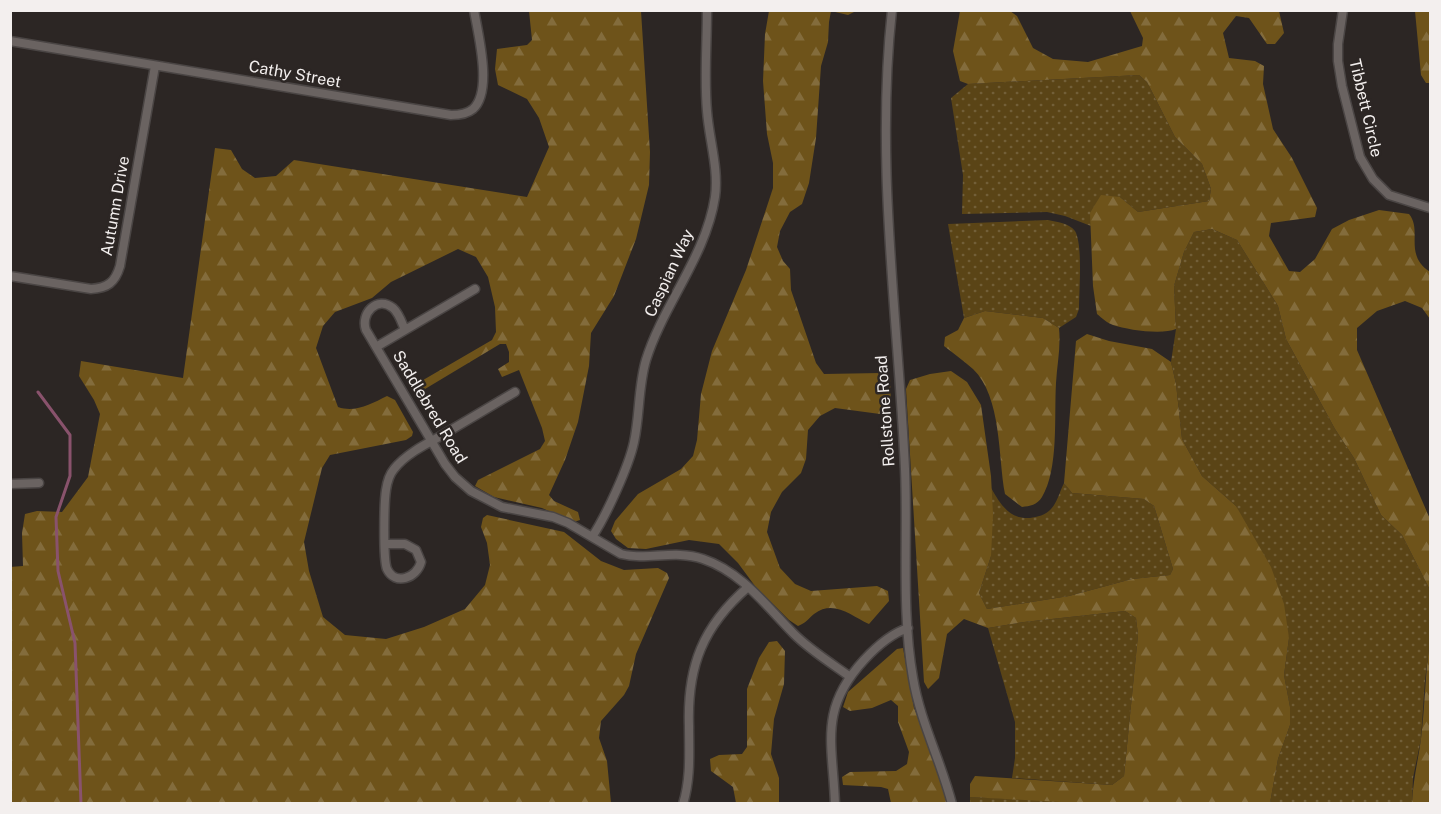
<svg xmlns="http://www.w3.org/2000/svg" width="1441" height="814" font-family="'Public Sans',sans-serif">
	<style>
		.grass { fill: url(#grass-dots) }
		.forest { fill: url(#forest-firs) }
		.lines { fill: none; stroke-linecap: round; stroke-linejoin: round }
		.stream { stroke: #89526c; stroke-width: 3 }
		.minor-casing { stroke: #4a4544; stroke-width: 11 }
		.minor { stroke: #6a6361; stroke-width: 8 }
		.labels { text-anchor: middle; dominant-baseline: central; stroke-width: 5; stroke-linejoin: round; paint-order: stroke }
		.street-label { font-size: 16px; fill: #f3efee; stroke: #2c2624 }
	</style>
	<defs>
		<pattern id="grass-dots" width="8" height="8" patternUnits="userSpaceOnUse" patternTransform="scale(1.5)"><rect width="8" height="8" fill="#5a4416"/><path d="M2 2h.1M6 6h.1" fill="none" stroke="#725f38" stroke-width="1.8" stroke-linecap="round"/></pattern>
		<pattern id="forest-firs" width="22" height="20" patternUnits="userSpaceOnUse" patternTransform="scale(1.5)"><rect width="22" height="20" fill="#6e531a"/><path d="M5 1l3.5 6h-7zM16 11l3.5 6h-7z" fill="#836c3c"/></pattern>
	</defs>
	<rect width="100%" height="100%" fill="#2c2624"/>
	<path class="grass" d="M1139,75L1147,82L1175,137L1202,164L1211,189L1209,201L1138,212L1120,197L1091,213V226L1065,216L1047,212L962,214L963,175L951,98L968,84Z
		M1048,220C1057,222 1069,223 1075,231C1083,244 1079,292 1079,309L1076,317L1059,328L1043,318L985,311L964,318L948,224Z
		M1212,229L1237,240L1278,306L1286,339L1335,429L1354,458L1381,515L1402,535L1430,590V641L1425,680L1421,739L1413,778L1412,803H1270L1278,759L1290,725V707L1284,675L1289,638L1236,506L1202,476L1182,439L1176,384L1171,362L1176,329L1174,286L1184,252L1194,232Z
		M1064,483L1072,493L1144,499L1154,506L1173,569L1170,575L1132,579L1069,596L987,609L979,593L991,556V488C1001,505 1009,519 1030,518C1037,517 1046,515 1051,509C1057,503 1060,491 1064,483Z
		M1125,611L1136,618L1138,635L1124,776L1112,785L1012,778L1015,758V722L988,628L1024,622Z
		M970,797L1096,802L1097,803H970Z"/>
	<path class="forest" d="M529,11H641L650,152L649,185L636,239L614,296L591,333L589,366L578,422L565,460L549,495L554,501L578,512L580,520L574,522L542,508L494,497L475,486L478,480L540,449L545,441L542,428L519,370L502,377L498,369L509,362V352L506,344H500L420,392L414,389L418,383L492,340L496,332L495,307L488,277L476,257L458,249L391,282L372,298L335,312L323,326L316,348L338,407C355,413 371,404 387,396L395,400L413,432L412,436L406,440L330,455L322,468L304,542L309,571L323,617L345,635L386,639L424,627L465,609L485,585L490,565L487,543L481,527L483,518L487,515L564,532L601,561L624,570L658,568L667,573L669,578L636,654L629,686L624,695L601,721L599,738L607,761L611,803H11L10,567L23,566L22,533L25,514L37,511L62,512L88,477L100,414L94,400L79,376L81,361L183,378L215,148L231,150L242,169L255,178L276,176L294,160L527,197L549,147L539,118L527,99L498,85L495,69L497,49L527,45L532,40Z
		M769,11H856L848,15L831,11L829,22L828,42L821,66L816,138L809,183L802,204L790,212L780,231L777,247L783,261L790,269L791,290L816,363L824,374L881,373L890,375L891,409L887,413L880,414L835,408L820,416L808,430L806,459L801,473L782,492L771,512L767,532L780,568L795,584L811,591L877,586L888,591L889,601L869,624C851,616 834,599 814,614C808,619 806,623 798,626L789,620L755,586L738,563L719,544L689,540L646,549L628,548L616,539L611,531L615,521L638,494L681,469L693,456L697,440L701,394L712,351L746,270L773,188V163L767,134L763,81L765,34Z
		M960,11H1010L1017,16L1033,48L1053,59L1088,62L1142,46L1143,38L1130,11H1279L1284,33L1275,44H1267L1249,18L1236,16L1223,33L1229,58L1255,61L1264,66L1263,84L1273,129L1292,158L1317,208L1315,217L1271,223L1269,236L1289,271L1300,272L1315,259L1332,229L1349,220L1379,210L1409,214C1423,231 1403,254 1430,272V319L1422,308L1405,301L1377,311L1357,328V350L1430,519V590L1402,535L1381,515L1354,458L1335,429L1286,339L1278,306L1237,240L1212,229L1194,232L1184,252L1174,286L1176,329C1162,335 1128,330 1113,325C1107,323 1102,318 1097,314L1093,286L1090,213L1101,195L1120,197L1138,212L1209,201L1211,189L1202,164L1175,137L1147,82L1139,75L968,84L960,81L953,51Z
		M1415,11H1430V83H1426L1421,75Z
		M985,311L1043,318L1059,328C1061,347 1057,365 1056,383C1054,416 1059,469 1042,497C1037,505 1030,506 1022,507L1005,494C998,458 1002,397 973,369C964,361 954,354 944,346L945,337L958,330L964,318Z
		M1087,334L1109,341L1152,349L1171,362L1176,384L1182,439L1202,476L1236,506L1271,567L1284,604L1289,638L1284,675L1290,707V725L1278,759L1270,803L1097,804L970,797V784L975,776L1112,785L1124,776L1138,635L1136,618L1125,611L1024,622L988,628L964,619L947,634L939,678L928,689L924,682L906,389L910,380L930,374L951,371L967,382L981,405L991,476L993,514L991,556L979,593L987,609L1069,596L1132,579L1170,575L1173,569L1154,506L1144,499L1072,493L1064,483L1076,341Z
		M777,641L785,651L784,684L774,719L771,754L779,778V803H736L733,787L711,771L710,759L719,755L742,754L747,747V689L759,658L769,642Z
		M1430,641V803H1412C1413,780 1418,761 1421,739C1425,707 1425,674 1430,641Z
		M903,648L914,708L932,750L948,803H891L888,789L881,787L843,785L842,777L850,772L896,771L907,764L909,752L898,722V706L891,700L872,708L850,711L843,707L848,692L897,649Z"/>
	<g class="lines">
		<path class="stream" d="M38,392L70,435V476L56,517L58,571L75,643L81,804"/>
		<g class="minor-casing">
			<path id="minor" d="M892,10C875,163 898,317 905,469C908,538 901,610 913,678C920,721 941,761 952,804
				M1343,10L1338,44V61L1342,86L1360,157L1373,179L1389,195L1430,208
				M10,41L451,115C459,115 467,114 473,109C493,91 478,34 474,10
				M10,276L91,289C107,288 115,283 120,266L155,66
				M405,330C402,323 399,313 393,308C377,295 360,314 366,330L445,464L455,477L471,491L502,507L553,517L568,523L621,554C648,561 674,549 703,559C742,572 767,607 794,634C810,650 831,663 849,676
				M376,347L475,289
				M10,484L39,483
				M592,537C606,516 629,466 634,442C640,415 638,387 646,360C663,305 706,256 715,197C719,169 709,139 707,111C704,78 707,44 707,10
				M386,544H405L416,550L421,562C417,578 395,586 387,569C383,559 384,503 386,490C387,483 389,475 394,469C405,455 424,445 439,437C464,422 490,407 515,392
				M683,804C691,778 689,752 689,726C687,666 703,626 748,587
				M835,804C833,744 818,710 864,660C876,647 890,634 908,628"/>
		</g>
		<use href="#minor" class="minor"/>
	</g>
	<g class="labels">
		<g class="street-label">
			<text transform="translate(295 74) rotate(10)">Cathy Street</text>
			<text transform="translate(1366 108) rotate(77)">Tibbett Circle</text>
			<text transform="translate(115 206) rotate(-80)">Autumn Drive</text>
			<text transform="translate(669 273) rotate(-65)">Caspian Way</text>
			<text transform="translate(430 407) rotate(59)">Saddlebred Road</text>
			<text transform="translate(885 411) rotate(-94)">Rollstone Road</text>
		</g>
	</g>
	<rect width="1441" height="814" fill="none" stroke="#f3efee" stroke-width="24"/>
</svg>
